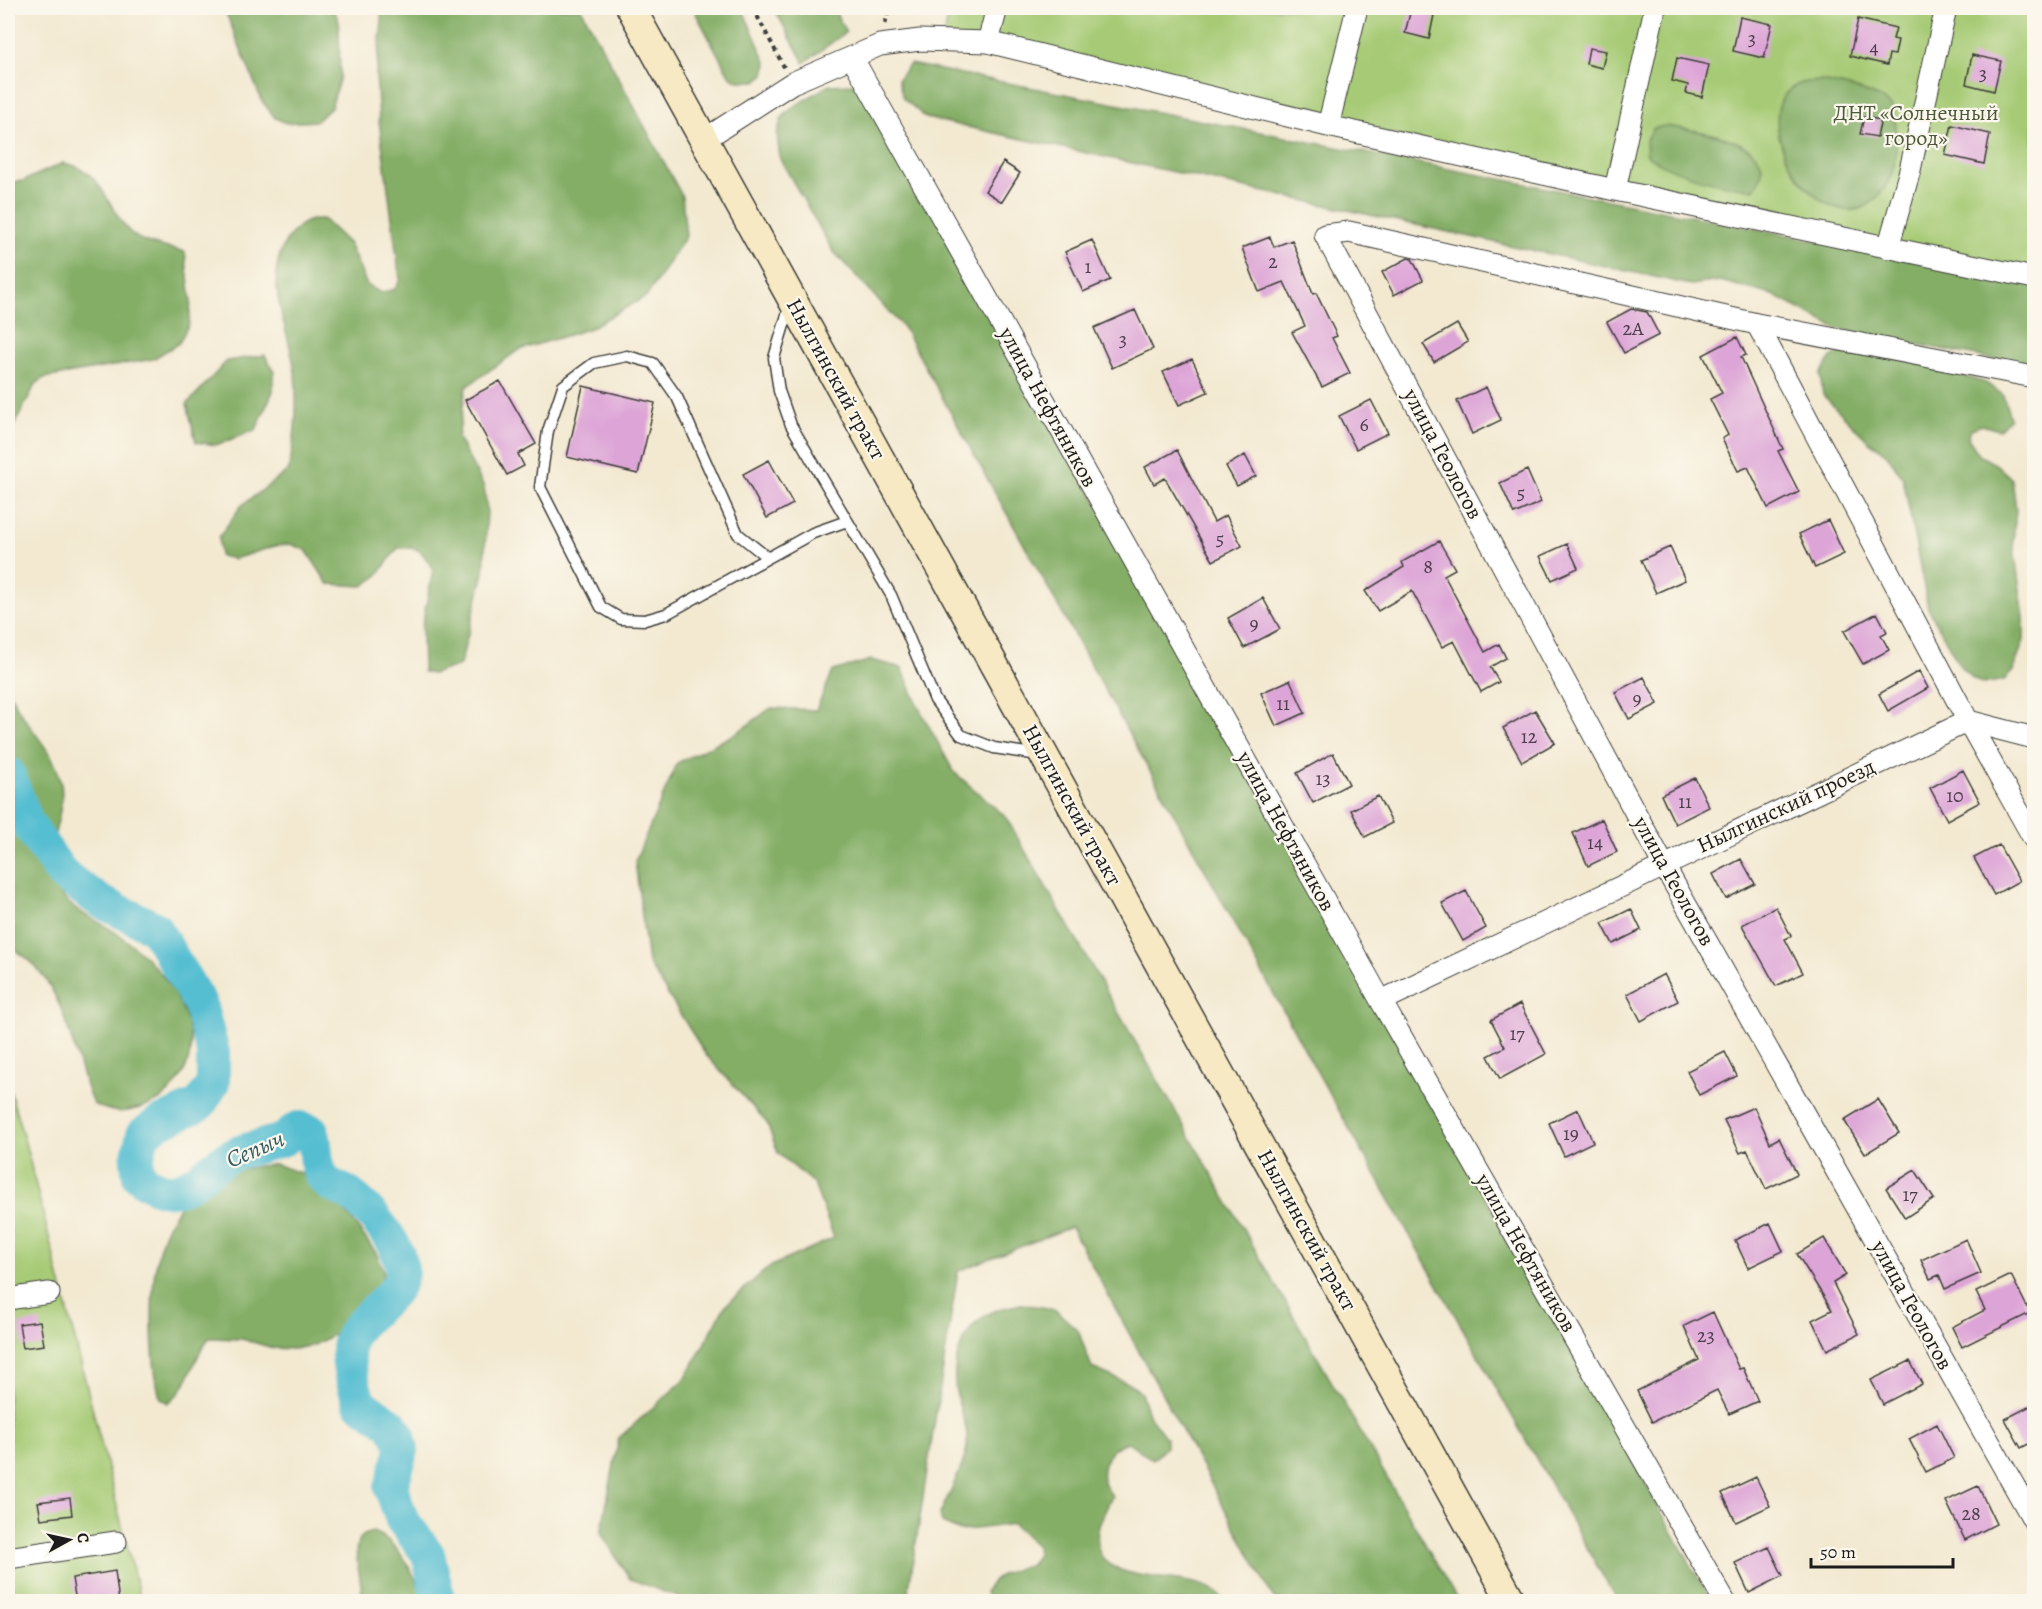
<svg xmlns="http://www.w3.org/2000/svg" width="2042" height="1609" font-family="Alegreya,serif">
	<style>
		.green { fill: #a6ca74; stroke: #617348; stroke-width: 1.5 }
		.forest { fill: #84ae66; stroke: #506541; stroke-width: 1.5 }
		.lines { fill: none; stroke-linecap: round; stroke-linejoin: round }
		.river { stroke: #54bed1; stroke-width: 34 }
		.building { fill: #dda4d7 }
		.service-casing { stroke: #3c3b37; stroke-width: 13 }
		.minor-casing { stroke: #3c3b37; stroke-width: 23 }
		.secondary-casing { stroke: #3c3b37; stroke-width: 31 }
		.path { stroke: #3c3b37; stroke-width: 4; stroke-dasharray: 4.5 4.5; stroke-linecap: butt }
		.service { stroke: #fff; stroke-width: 10 }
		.minor { stroke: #fff; stroke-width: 21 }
		.secondary { stroke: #f7e9c3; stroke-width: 28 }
		.labels { text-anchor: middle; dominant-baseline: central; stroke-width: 4.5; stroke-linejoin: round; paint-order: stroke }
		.number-label { font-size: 20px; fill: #4c3e4b }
		.park-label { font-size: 22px; fill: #4c593b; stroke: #fbf7ec }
		.street-label { font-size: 22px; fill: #1c1c1c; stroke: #fbf7ec }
		.water-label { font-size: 24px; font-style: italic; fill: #325d64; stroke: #fbf7ec }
	</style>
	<rect width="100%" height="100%" fill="#fbf7ec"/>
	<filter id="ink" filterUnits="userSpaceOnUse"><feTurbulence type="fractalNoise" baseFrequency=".0167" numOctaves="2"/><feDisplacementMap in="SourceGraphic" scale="12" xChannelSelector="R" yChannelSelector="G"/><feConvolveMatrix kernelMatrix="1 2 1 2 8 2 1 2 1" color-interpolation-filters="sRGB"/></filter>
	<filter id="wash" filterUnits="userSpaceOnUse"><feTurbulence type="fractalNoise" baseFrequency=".008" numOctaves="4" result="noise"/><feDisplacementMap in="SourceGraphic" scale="24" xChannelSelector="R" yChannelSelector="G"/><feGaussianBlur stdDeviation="1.35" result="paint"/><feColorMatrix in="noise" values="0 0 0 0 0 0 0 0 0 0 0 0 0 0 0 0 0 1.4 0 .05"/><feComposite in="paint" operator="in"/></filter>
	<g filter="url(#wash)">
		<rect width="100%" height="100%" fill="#f3e9d1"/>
		<path class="green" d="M950,8H2034V273L944,37Z
			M8,1083L27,1150L141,1601H8Z"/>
		<path class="forest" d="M224,8H328L335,12L339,22L340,77L331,108L316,121L286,123L275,118L262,101Z
			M380,8H581L682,196L686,236L647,296L588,329L519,350L466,387L458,438L484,487L487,510L484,573L460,665L433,674L423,672L422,626L433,570C422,551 421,546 398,548L376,577L363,586L328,584L306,550L290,544L275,546L234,559L220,556L219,537L241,506L289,470C295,436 298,409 295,374C291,330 259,278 289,237C299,224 307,219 323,219L349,244L367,285L381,293L395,289L400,280L379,121L376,74L382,22Z
			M693,8H742L767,64L764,74L757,81H737L729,75Z
			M774,8H833L846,32L804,63Z
			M910,64L2034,283V367L1838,329L1773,295L1720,281L1691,285L926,118L903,98L898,79Z
			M1822,81C1846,86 1872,90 1892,106C1899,131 1899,169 1883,190C1831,264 1734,112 1799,84C1805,81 1815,82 1822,81Z
			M855,84L871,98L1711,1601H1617L1325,1086L903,327L833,251L780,159L777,134L782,118L793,107L829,85Z
			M1665,126C1693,130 1792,141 1753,190C1719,184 1675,176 1647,155L1646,140L1654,128Z
			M63,163C102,168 107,208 129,231C142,245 168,247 185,252L191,300L189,324L179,343L153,359L44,378L35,385L8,438V182L23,181Z
			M1840,353L1912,360L1986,383L2003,395L2010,418L1999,430L1981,425L1971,429L1968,438L1979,455L1997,465L2012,479L2016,509L2013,541L2024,617V640L2013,671L2004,680L1983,684L1973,679L1959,664L1928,608L1903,478L1886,453L1869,442L1823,395L1820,375L1831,357Z
			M265,355L274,372L273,391L256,430L216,445L196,442L187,404L227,361Z
			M871,660L902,668L918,706L954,772L1005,816L1458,1601H1275L1071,1227L958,1271L907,1601H681L680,1598L630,1579L601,1533L619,1438L685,1379L725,1306L769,1267L834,1238L814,1184L778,1153L767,1123L706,1055L648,963L635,861L677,763L735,734L771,708L816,710L833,671Z
			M8,685C17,721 55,746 61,784C67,815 39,858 55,886C70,912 97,919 119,935C157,961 206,1019 186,1067C179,1083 166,1099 149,1105C126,1113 116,1115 93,1104C73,1059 70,1006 36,967C28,957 16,952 8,943Z
			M275,1164L314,1178L350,1217L376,1253L384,1271L379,1292L333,1335L314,1345L294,1349L273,1348L242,1339L209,1338C193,1358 189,1389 168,1403L160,1398C150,1357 148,1281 162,1240C167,1225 179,1205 190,1193C212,1170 246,1168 275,1164Z
			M1021,1304L1054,1309L1078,1330L1092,1368L1132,1385L1141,1393L1148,1414L1166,1438V1447L1153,1460L1128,1442C1113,1445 1100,1462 1103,1479C1103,1484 1109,1491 1112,1496C1108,1506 1102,1516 1099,1526C1080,1600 1206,1561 1223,1601L991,1602L985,1593C993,1573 1013,1570 1031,1565L1037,1556V1546L1013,1524L960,1531L942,1523L940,1514C948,1495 965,1465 967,1446C969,1429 962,1417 958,1401C949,1370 959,1329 990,1313C998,1308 1011,1307 1021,1304Z
			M374,1532C399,1541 416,1578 425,1601H360C368,1579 339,1537 374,1532Z"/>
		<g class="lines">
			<path class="river" d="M8,773L27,823L63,875L101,902L155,928L200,1004L213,1053V1083L200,1104L157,1124L143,1134L137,1161L139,1176C182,1212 197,1170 235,1154C247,1148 277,1143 284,1139C298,1130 292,1124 312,1131C318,1146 313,1166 324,1179C329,1186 341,1189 348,1193C369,1208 400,1244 402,1270C403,1297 356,1315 349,1343C345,1361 354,1384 359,1402L392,1425L399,1436L402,1450L391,1488L402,1520L428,1554L439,1602"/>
		</g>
		<g id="blocks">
			<path class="building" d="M1411,9L1434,15L1429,39L1405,33Z
				M1740,17L1772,24L1764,58L1733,51Z
				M1858,19L1896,28L1893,39L1898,40L1895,55L1889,54L1887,65L1850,56Z
				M1589,48L1606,51L1602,68L1586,64Z
				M1972,55L2001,61L1994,91L1966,84Z
				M1677,58L1709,65L1702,97L1686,93L1688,85L1672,81Z
				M1864,117L1881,120L1877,137L1860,134Z
				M1952,125L1990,134L1984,164L1945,155Z
				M1003,162L1020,173L1002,202L985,191Z
				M1270,237L1274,247L1292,240L1313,294L1316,293L1337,336L1332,338L1350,373L1322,387L1292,332L1305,326L1284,282L1259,292L1242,248Z
				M1092,240L1110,280L1083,292L1065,252Z
				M1408,258L1412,259L1423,280L1394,295L1382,272Z
				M1631,309L1647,312L1659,335L1624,353L1607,322Z
				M1135,310L1153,349L1112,368L1094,328Z
				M1457,324L1468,342L1434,362L1423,344Z
				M1737,337L1746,355L1741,357L1783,449L1778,451L1799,492L1768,508L1748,467L1738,471L1722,439L1728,435L1710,399L1722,393L1703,355Z
				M1192,359L1208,392L1179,405L1163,372Z
				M500,381L536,444L518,454L524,466L507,475L465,400Z
				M583,386L655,403L638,474L567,457Z
				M1486,387L1501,420L1472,434L1457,401Z
				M1371,400L1388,433L1356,449L1339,416Z
				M1177,450L1214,522L1226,515L1242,546L1213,561L1165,478L1154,484L1145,467Z
				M1245,455L1256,476L1237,486L1226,466Z
				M769,460L793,504L767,518L743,474Z
				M1527,470L1541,502L1514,514L1500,483Z
				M1828,520L1844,554L1815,568L1799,534Z
				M1439,541L1455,569L1444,575L1485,652L1499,644L1506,658L1490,667L1499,682L1481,692L1454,641L1442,647L1412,591L1378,611L1365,591L1404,567L1402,562Z
				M1567,544L1578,568L1552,580L1540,556Z
				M1670,547L1685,580L1656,593L1641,560Z
				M1263,598L1280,629L1244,648L1228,618Z
				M1877,613L1887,632L1881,635L1889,650L1863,664L1844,631Z
				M1919,671L1928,688L1888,711L1879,694Z
				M1644,677L1658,704L1629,719L1615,692Z
				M1290,680L1305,713L1276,726L1261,693Z
				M1535,710L1555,743L1522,762L1503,728Z
				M1333,753L1349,784L1313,803L1297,773Z
				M1963,770L1980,802L1947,820L1930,788Z
				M1695,778L1709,807L1675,824L1661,795Z
				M1378,796L1392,823L1365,837L1351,810Z
				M1602,819L1617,852L1588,866L1573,833Z
				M1999,845L2019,881L1994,895L1974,858Z
				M1741,859L1755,884L1726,899L1713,874Z
				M1466,891L1486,928L1463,941L1442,903Z
				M1776,907L1791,936L1785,939L1803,973L1776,986L1742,925Z
				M1631,909L1641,930L1613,944L1602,923Z
				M1664,974L1678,1001L1641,1021L1627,994Z
				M1520,1004L1546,1054L1500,1079L1488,1056L1505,1047L1491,1020Z
				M1725,1052L1737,1076L1699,1095L1687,1071Z
				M1878,1099L1899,1133L1865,1154L1844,1120Z
				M1754,1107L1770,1143L1779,1138L1797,1174L1766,1189L1747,1150L1740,1153L1724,1120Z
				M1578,1109L1593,1142L1564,1156L1549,1123Z
				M1915,1170L1934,1199L1905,1218L1886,1188Z
				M1770,1223L1783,1251L1748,1268L1735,1240Z
				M1824,1238L1846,1275L1833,1283L1859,1334L1827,1350L1812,1320L1832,1310L1797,1254Z
				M1966,1239L1981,1273L1945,1289L1939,1275L1930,1279L1921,1260Z
				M2011,1275L2030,1313L1962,1347L1952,1327L1985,1310L1976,1292Z
				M1713,1312L1739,1369L1743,1368L1758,1401L1729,1414L1717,1390L1652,1422L1637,1391L1699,1360L1684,1326Z
				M40,1321L44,1345L23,1348L19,1324Z
				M1910,1361L1922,1384L1883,1404L1871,1380Z
				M2034,1404V1441L2021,1448L2005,1419Z
				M1937,1424L1954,1458L1926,1472L1909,1439Z
				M1756,1477L1770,1506L1736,1522L1722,1493Z
				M1978,1486L1996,1524L1965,1540L1946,1501Z
				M70,1498L72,1515L41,1519L38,1502Z
				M1769,1547L1783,1576L1749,1593L1735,1563Z
				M115,1571L119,1602H76L72,1578Z"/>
		</g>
	</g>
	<g filter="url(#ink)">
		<use href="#blocks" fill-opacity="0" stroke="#3c3b37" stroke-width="1.5"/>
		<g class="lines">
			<g class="service-casing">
				<path id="service" d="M790,305L774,358L779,391L791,425L891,595L935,700L961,735L994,748L1039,755
					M768,558L738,534L677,397L653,363L627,356L594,363L563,386L548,431L540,487L601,607L621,619L645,620L666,614L813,533L847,521"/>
			</g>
			<g class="minor-casing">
				<path id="minor" d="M988,42L997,8
					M852,57L1381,1001L1725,1602
					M1328,126L1357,8
					M705,139L792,83L880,45L920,40L988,42L1328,126L1615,190L2034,278
					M1615,190L1655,8
					M1888,248L1910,170L1946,8
					M1757,324L1968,721L2034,839
					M2034,377L1757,324L1349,232L1325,235L1663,864L2034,1521
					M1381,1001L1968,721L2034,738
					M8,1299L49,1293
					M8,1558L116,1542"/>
			</g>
			<g class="secondary-casing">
				<path id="secondary" d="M631,8L1512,1602"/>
			</g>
			<path class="path" d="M753,8L784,67
				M885,24L890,8"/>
			<use href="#service" class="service"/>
			<use href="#minor" class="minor"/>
			<use href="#secondary" class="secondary"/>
		</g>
	</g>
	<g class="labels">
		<g class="number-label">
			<text x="1752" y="38">3</text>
			<text x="1874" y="47">4</text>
			<text x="1983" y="73">3</text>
			<text x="1273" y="261">2</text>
			<text x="1088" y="266">1</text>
			<text x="1633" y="328">2А</text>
			<text x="1123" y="339">3</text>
			<text x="1364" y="424">6</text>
			<text x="1521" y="492">5</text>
			<text x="1220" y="538">5</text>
			<text x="1428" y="566">8</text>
			<text x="1254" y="623">9</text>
			<text x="1637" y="698">9</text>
			<text x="1283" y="703">11</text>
			<text x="1529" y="736">12</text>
			<text x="1323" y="778">13</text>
			<text x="1955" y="795">10</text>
			<text x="1685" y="801">11</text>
			<text x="1595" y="842">14</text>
			<text x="1517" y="1033">17</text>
			<text x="1571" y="1133">19</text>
			<text x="1910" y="1194">17</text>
			<text x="1706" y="1335">23</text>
			<text x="1971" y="1513">28</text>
		</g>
		<g class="park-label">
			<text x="1916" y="113">ДНТ «Солнечный<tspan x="1916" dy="25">город»</tspan></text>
		</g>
		<g class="street-label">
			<text transform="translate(836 379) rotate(61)">Нылгинский тракт</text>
			<text transform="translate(1048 407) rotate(61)">улица Нефтяников</text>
			<text transform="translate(1443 454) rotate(62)">улица Геологов</text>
			<text transform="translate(1072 805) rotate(61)">Нылгинский тракт</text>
			<text transform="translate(1786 806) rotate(-25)">Нылгинский проезд</text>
			<text transform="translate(1286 831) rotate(61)">улица Нефтяников</text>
			<text transform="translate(1674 881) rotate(61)">улица Геологов</text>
			<text transform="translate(1307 1230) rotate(61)">Нылгинский тракт</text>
			<text transform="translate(1526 1253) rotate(60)">улица Нефтяников</text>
			<text transform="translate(1912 1305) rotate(61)">улица Геологов</text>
		</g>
		<g class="water-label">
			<text transform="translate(255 1149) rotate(-23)">Сепыч</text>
		</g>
	</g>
	<rect width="2042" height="1609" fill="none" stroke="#fbf7ec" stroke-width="30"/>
	<g transform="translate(69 1540) rotate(82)" stroke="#fbf7ec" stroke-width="4.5" paint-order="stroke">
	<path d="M0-4.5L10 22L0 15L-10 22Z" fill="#1c1c1c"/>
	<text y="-9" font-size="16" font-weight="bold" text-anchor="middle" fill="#1c1c1c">С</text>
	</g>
	<path d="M1811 1558v9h142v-9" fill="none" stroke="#1c1c1c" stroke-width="3"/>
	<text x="1820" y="1558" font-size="18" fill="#1c1c1c" stroke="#fbf7ec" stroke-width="4.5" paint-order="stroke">50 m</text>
</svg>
